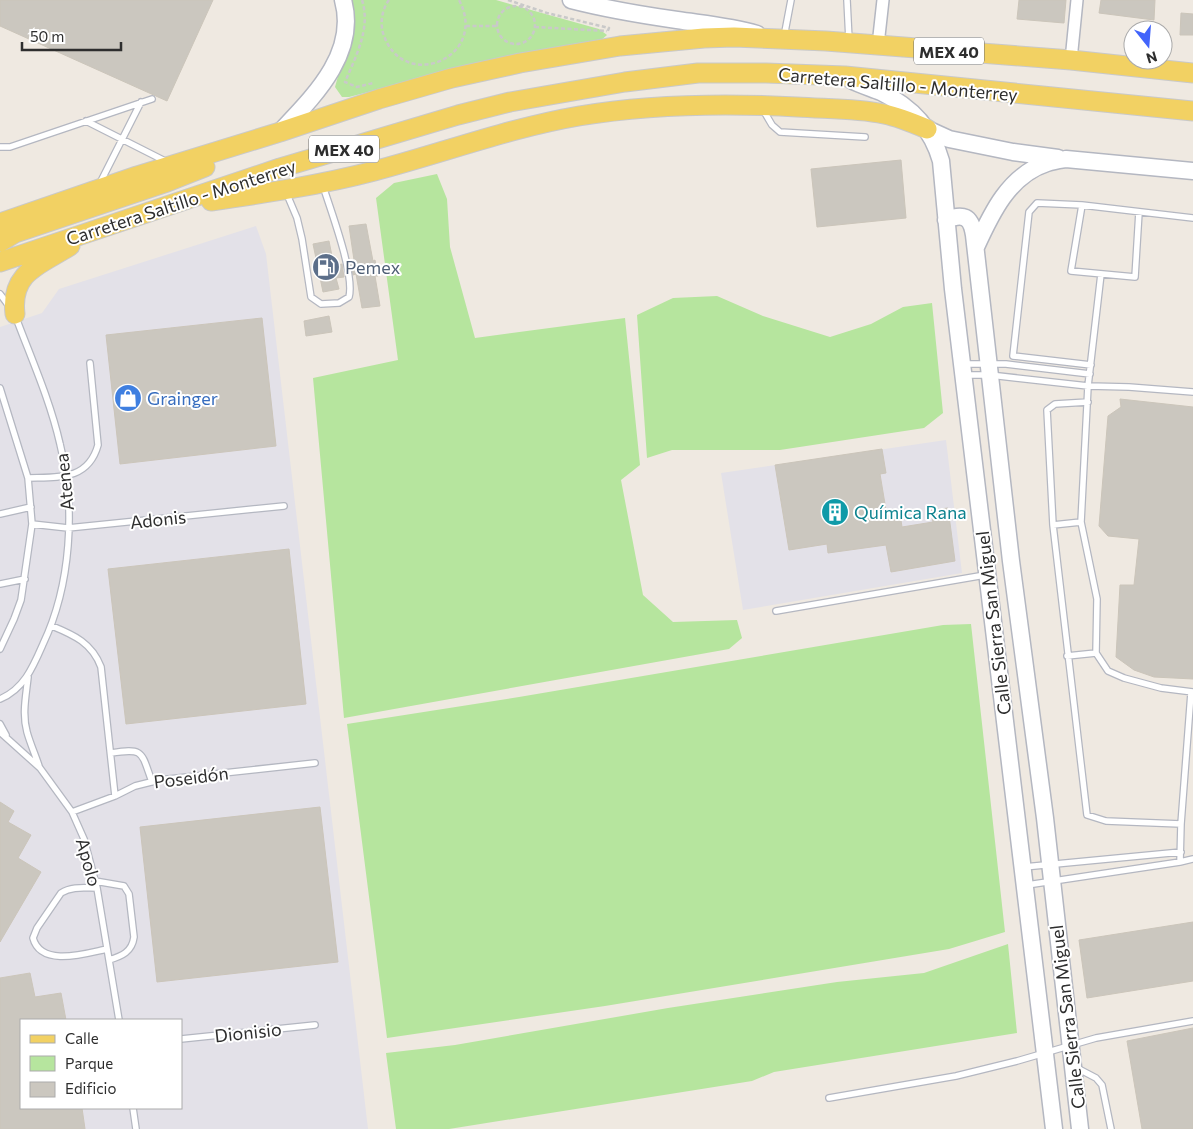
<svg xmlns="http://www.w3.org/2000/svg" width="1193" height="1129" font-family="Commissioner,sans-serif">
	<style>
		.industrial { fill: #e3e1e8; fill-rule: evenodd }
		.green { fill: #b6e59e }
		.building { fill: #cbc7bf; stroke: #cbc5ba }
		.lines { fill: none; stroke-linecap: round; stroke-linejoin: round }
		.lane-casing { stroke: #b4b7c1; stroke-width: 8 }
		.street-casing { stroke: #b4b7c1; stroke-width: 14 }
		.secondary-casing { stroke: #b4b7c1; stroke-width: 19 }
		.primary-casing { stroke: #c9c9c9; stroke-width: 21 }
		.path { stroke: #c9c9c9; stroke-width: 2.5; stroke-dasharray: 4 2.5; stroke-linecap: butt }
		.lane { stroke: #fff; stroke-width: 5.5 }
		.street { stroke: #fff; stroke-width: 11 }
		.secondary { stroke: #fff; stroke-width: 16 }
		.primary { stroke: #f2d163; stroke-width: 19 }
		.labels { text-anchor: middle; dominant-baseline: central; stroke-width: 4; stroke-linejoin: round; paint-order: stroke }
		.shield { fill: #fff; stroke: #6d6d6d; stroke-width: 1 }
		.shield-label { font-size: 16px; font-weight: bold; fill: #2e2e2e }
		.street-label { font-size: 18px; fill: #2e2e2e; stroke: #fff }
		.service-label { font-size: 18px; fill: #4e5e75; stroke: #fff; text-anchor: start }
		.shop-label { font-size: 18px; fill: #366cbe; stroke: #fff; text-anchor: start }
		.culture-label { font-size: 18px; fill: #0d838f; stroke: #fff; text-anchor: start }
	</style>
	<rect width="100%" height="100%" fill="#efe9e1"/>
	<path class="industrial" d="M256,226L266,254L368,1129H0V327L42,313L59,289ZM21,1020H181V1108H21Z
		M946,440L962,573L743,610L721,473Z"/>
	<path class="green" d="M346,0H496L599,29L607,35L599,42L499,58L349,97H342L335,87L340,69Z
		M437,174L447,199L450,247L475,338L625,318L640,465L621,480L643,595L673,622L737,620L742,638L729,649L344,718L313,378L398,360L376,198L394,183Z
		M717,296L763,316L830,337L871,324L903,307L932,303L943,413L924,428L780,450H672L647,458L637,315L673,298Z
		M971,624L1005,932L949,949L605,1006L387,1038L347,724L519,697L943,625Z
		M1008,944L1017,1033L774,1072L752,1081L449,1129H396L386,1053L455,1045L668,1008L837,982L924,973Z"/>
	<path class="building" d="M0,0H213L167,101L0,26Z
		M1019,0H1066L1064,23L1017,19Z
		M1101,0H1155L1154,20L1099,13Z
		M1181,13L1193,14V35H1180Z
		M901,160L906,218L817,227L811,169Z
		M366,224L373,261L375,260L378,276H375L380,306L362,308L356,274L353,275L351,261L354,260L349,226Z
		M329,241L334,266L342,264L344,277L336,278L339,289L323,292L313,244Z
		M329,316L332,332L306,336L304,321Z
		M262,318L276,446L120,464L106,335Z
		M1120,399L1193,407V679L1154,677L1134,670L1116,657L1120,585H1134L1139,539L1108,536L1099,526L1108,416L1121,407Z
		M882,449L886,473L880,474L887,516L900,514L902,527L933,522L931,510L948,508L955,561L891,572L886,545L828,553L827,544L789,550L775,465Z
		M289,549L306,704L126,724L108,569Z
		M0,802L14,811L8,822L31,835L18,858L41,872L0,942Z
		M320,807L338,962L157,982L140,827Z
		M1193,922V981L1087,998L1079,940Z
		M30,973L35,997L61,993L66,1020H21V1108H82L85,1129H0V978Z
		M1193,1028V1129H1142L1127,1041Z"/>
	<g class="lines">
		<g class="lane-casing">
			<path id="lane" d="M847,0L849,40
				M784,37L791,0
				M762,108L772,125L780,132L865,137
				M86,121L167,162
				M0,147H10L152,99
				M99,185L141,102
				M286,192L297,218L302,239L311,297L321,304L339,303L349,297C355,275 331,211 323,186
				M1082,205L1037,203L1029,212L1013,356L1091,365
				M1139,212L1135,277L1071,271L1082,205L1193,218
				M1101,274L1088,386L1081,522L1097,599L1096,653L1108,671L1124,678L1161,688L1193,692
				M0,294L9,306
				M963,364H1006L1090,374
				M966,375H990L1088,386L1129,387L1193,392
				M0,388L28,478L32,524L21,600L14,619L0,649
				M1088,402L1055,404L1047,410L1053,525L1087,815L1106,821L1181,824
				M28,478C57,477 88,481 98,445L90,363
				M0,514L31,507
				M32,524L68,528L284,506
				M1053,525L1081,522
				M0,584L25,579
				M776,611L985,575
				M52,626C74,635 92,643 101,667L115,796
				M1067,656L1096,653
				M28,677C26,696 22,714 27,732C30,743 35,754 39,766
				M0,699C24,689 33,667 43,644C71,585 76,507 60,444C50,400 31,358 15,315
				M0,724L6,735
				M0,732L40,768L72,812L84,839L97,888L119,1020
				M111,753C144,748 141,751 152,782
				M72,812L115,796L135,786L159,780L315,763
				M1180,862L1181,824L1191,693
				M1024,867L1181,852
				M95,881L124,886L129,894L134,937C132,952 122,956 109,960
				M1027,885L1180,862L1193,859
				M97,888C84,888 72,886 61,893L37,928L33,938C41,968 87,953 107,949
				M181,1039L315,1025
				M1075,1067L1096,1078L1102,1085L1111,1129
				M829,1098L956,1076L1017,1061L1096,1038L1193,1021
				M133,1108L136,1129"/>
		</g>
		<g class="street-casing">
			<path id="street" d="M878,45L883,0
				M1071,60L1077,0"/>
		</g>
		<g class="secondary-casing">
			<path id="secondary" d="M571,0C606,9 642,15 677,20C704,24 730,26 757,34
				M851,80C861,85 871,88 881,92C910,106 932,129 941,161L953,289L1054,1129
				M927,129L949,139L1013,152L1058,158
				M280,132C313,97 358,54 343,0
				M946,220C963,213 971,216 974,235L1011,561L1045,818L1080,1129
				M976,247C991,214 1009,175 1047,163C1053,161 1060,160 1066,159L1193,171"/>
		</g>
		<g class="primary-casing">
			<path id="primary" d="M211,201C266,193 321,185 374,171C443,153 509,128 579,116C651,104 724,103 797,107C826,109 856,108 884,114C899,117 913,123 927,129
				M0,223L137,176L280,132L379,99L452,78L520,63L620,46L704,38L734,37L826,41L1071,60L1193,73
				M0,242L15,233L167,182L205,167
				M0,262L280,168L458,115L510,102L625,82L698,73H766L845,76L1193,111
				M15,314C10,272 40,265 70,246"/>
		</g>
		<path class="path" d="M362,0C371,28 356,56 345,82L357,87L373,83
			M389,0C382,9 380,23 383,33C402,94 490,58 459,0
			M508,0L547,13L609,28L607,33
			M497 25a19 19 0 1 1 38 0a19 19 0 1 1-38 0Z
			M466,26H497
			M535,27L607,31"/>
		<use href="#lane" class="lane"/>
		<use href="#street" class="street"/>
		<use href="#secondary" class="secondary"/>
		<use href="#primary" class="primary"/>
	</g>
	<defs>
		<g id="fuel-disc" transform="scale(1.4375)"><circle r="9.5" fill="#5c6f8a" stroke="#fff"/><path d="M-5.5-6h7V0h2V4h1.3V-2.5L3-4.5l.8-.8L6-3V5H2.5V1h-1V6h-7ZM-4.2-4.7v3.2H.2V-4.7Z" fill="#fff"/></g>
		<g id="shop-disc" transform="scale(1.4375)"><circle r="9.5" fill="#3f7fe0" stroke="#fff"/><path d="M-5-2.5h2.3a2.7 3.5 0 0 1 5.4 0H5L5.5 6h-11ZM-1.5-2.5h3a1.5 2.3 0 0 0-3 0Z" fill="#fff"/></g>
		<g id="building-disc" transform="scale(1.4375)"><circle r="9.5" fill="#0f9aa8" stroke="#fff"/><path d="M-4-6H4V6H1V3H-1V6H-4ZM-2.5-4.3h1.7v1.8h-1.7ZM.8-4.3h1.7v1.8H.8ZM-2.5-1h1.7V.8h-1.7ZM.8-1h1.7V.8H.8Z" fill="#fff"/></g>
	</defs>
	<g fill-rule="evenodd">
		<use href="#fuel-disc" x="326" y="267"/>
		<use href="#shop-disc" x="128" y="398"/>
		<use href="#building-disc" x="835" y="512"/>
	</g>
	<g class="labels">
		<g class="shield">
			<rect x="914" y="37.5" width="70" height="27" rx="4"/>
			<rect x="309" y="135.5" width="70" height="27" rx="4"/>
		</g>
		<g class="shield-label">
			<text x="949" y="51">MEX 40</text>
			<text x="344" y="149">MEX 40</text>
		</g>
		<g class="street-label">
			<text transform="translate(898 84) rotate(5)">Carretera Saltillo - Monterrey</text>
			<text transform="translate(181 202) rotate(-18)">Carretera Saltillo - Monterrey</text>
			<text transform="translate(64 482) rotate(-96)">Atenea</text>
			<text transform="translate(158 519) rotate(-6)">Adonis</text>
			<text transform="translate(993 623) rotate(-97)">Calle Sierra San Miguel</text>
			<text transform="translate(191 777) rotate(-7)">Poseidón</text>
			<text transform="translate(89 862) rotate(74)">Apolo</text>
			<text transform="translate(1067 1017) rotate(-97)">Calle Sierra San Miguel</text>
			<text transform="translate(248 1032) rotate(-6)">Dionisio</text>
		</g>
		<g class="service-label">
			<text x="345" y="267">Pemex</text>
		</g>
		<g class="shop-label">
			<text x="147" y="398">Grainger</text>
		</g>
		<g class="culture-label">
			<text x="854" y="512">Química Rana</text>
		</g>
	</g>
	<rect x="20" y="1019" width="162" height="90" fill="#ffffff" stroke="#ababab"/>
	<rect x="30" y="1035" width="25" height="8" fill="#f2d163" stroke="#ababab"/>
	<text x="65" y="1044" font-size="15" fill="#2e2e2e">Calle</text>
	<rect x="30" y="1056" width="25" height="15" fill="#b6e59e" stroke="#ababab"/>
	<text x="65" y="1069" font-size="15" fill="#2e2e2e">Parque</text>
	<rect x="30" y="1082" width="25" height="15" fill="#cbc7bf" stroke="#ababab"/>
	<text x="65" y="1094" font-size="15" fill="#2e2e2e">Edificio</text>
	<g transform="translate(1148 45) rotate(163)"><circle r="24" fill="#ffffff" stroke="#ababab"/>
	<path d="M0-4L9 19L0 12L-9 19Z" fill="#4264fb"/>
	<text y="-8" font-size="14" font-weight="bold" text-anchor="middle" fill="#2e2e2e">N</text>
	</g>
	<path d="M22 42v8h99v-8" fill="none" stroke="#2e2e2e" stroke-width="2.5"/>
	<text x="30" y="42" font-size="15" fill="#2e2e2e" stroke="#ffffff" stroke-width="4" paint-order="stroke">50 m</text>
</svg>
